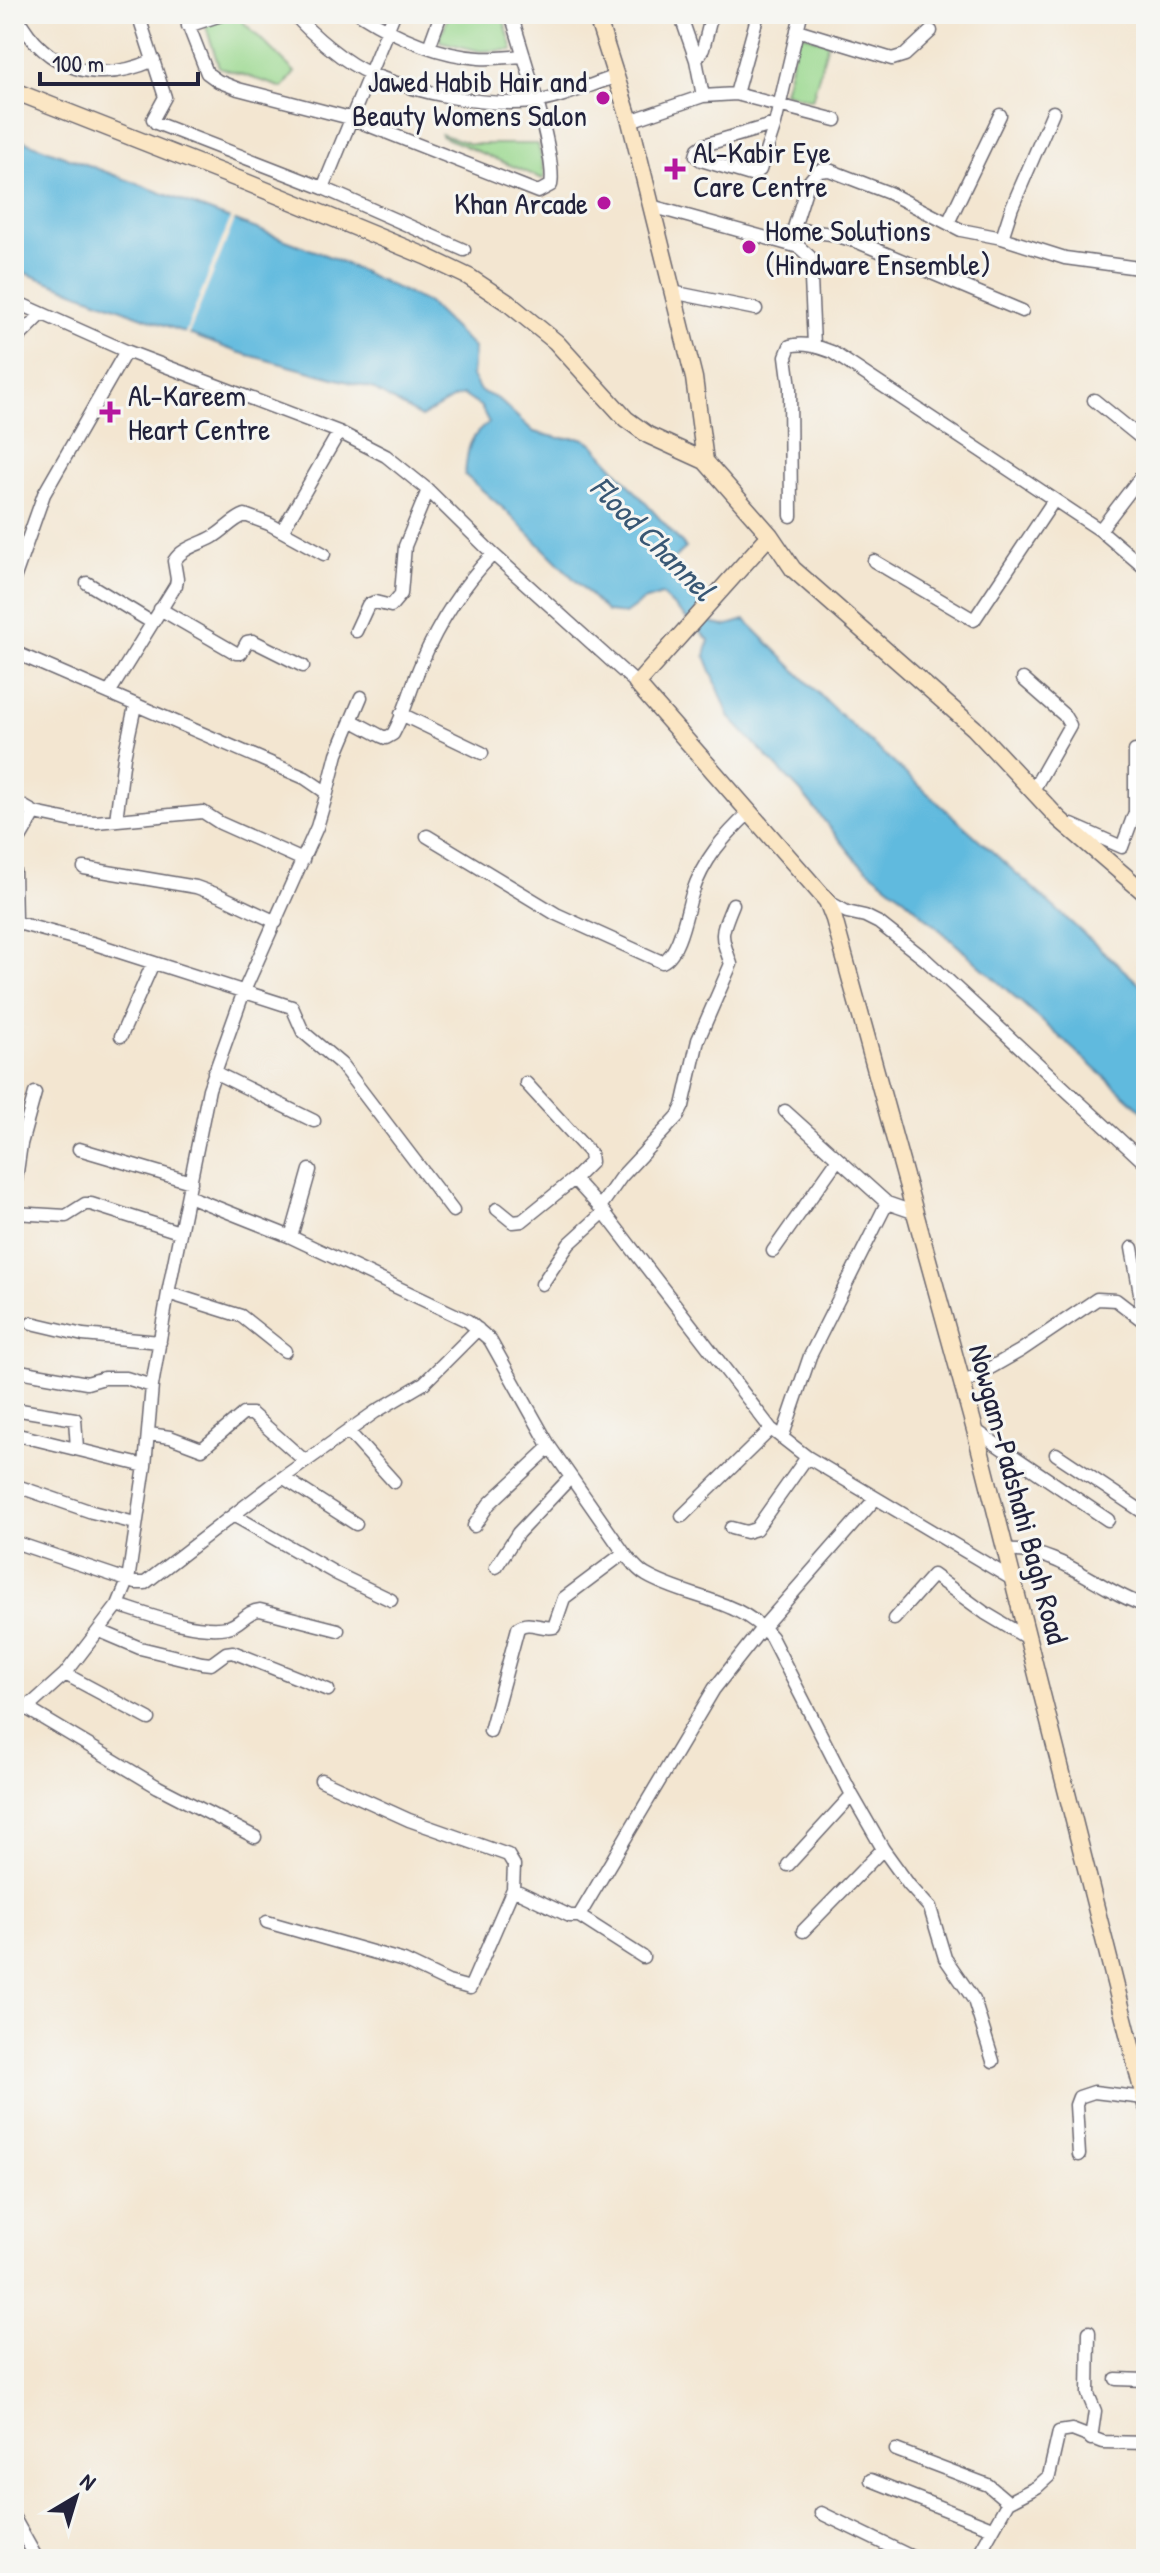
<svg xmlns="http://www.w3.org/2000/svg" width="1160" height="2573" font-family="'Patrick Hand',sans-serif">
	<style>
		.green { fill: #9ad88e; stroke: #5e7d64; stroke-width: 2 }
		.water { fill: #60bade; stroke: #416e8c; stroke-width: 2 }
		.pier { fill: #f3e6d1 }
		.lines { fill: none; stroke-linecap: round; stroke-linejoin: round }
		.minor-casing { stroke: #6b6770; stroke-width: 15 }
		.secondary-casing { stroke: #6b6770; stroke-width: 19 }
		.minor { stroke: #fff; stroke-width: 12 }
		.secondary { stroke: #fbe6c4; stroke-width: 16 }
		.poi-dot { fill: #b5179e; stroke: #f6f6f2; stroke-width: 3 }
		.labels { text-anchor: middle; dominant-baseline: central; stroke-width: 6; stroke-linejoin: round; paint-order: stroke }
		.poi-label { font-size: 30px; fill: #22223b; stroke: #f6f6f2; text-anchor: start }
		.street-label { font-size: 30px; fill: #22223b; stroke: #f6f6f2 }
		.water-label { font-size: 32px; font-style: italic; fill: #385774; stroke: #f6f6f2 }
	</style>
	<rect width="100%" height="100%" fill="#f6f6f2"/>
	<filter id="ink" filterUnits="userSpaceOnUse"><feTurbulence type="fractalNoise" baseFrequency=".0125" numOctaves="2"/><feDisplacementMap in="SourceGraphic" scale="16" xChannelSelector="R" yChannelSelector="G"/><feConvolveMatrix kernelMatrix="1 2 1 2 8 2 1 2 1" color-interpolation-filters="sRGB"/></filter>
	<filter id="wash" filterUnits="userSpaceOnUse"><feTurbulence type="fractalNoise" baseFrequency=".006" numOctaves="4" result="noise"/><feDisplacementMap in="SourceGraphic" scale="32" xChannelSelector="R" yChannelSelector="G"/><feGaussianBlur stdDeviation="1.8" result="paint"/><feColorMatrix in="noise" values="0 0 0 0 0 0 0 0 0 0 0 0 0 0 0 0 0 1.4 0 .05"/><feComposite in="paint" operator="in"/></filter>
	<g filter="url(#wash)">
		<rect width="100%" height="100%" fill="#f3e6d1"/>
		<path class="green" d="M449,14H502L513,50L480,51L439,41Z
			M237,16L295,72L283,88L219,67L205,23Z
			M799,33L828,43L812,100L784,92Z
			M441,134L471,144H538L545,175L543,179L441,136Z"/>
		<path class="water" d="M14,137L333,258L428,303L474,348L472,376L480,391L498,399L534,432L559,438H582L592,443L686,548L668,564L714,624L725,626L745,620L835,710L1146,990V1114L902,896L857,861L801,792L730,718L705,656L709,640L662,595L643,601L625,614L607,612L504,509L465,475C467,451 468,436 489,423L481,407L463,395L454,398L421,417L371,388L237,352L14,269Z"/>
		<path class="pier" d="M232,215L236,217L187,338L184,336Z"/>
	</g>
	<g filter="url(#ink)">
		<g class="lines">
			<g class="minor-casing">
				<path id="minor" d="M138,14L165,97L153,119L156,123L323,188L464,250
					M184,14L207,73L218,81L238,89L350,118L538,192L551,185C557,157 521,47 511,14
					M294,14C311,34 346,64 371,74C419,93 482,107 533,102C560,99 589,85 615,77
					M360,14C395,36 437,55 479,58C494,59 509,57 524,56
					M680,14L696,60L703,96
					M17,16C46,71 99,85 154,60
					M188,26L224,14
					M797,30L892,59L905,55L931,31
					M429,47L441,14
					M696,60L703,49L712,14
					M736,94L758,14
					M630,121L703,96L736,94L836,120
					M775,124L704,145L698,149L696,156L701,160L751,175L760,170L775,124L801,14
					M323,188L394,14
					M651,206L799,247L810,257L814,345
					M948,223L1000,115
					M794,229L831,234L858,242L1022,311
					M1002,238L1012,207L1053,112
					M789,244L808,183L818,171L829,170L889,193L961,230L1002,238L1065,258L1146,269
					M672,292L756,309
					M14,301L126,351L339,432L386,456L428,490L493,554L637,684
					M14,342L42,314
					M1094,400L1146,442
					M791,516L790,387L786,356L790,346C804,342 819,347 832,352L1100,530L1146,569
					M1100,530L1146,470
					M282,531L339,432
					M874,561L974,620L1054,500
					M14,579L44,494L126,351
					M87,583L151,622
					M160,609L236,653H241L247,642L253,641L303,666
					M356,631L368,605L375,602L391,606L401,594L405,546L428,490
					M14,652L305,778L327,793L317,827L244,991L209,1089L168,1293L152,1386L145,1466L128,1581L118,1605L65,1674L34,1702L14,1711
					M1023,679L1064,715L1070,725L1032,792
					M109,693L176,585L177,579L174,561C183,547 199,545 213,537C225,530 232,520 245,515L269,524L324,554
					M401,714L482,753
					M351,720L381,736L386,738L393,734C405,713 411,687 421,664C439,622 461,587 493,554
					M327,793L337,754L361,697
					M14,801L35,813L73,821L96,822L203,812L220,823L303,860
					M116,820L124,757L135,706
					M1072,825L1122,847L1135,812V751
					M427,836L556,914L662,962C680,954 686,912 692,894C703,860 724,836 750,812
					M14,849L35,813
					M84,868L196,887L221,896L276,922
					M14,871L15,922
					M827,901L847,912L865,916L879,923L926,960L1146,1164
					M14,922L92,943L292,1007L303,1032L341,1064L453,1211
					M121,1036L153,963
					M214,1072L314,1121
					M526,1083L590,1153L591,1162L574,1179L604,1212L771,1429L807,1457L1012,1579
					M785,1111L887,1203L913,1212
					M79,1149L191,1182
					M14,1193L21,1144L35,1093
					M188,1196L291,1237L468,1321L490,1340L550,1447L624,1553C631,1561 637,1570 646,1575C687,1599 739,1598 771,1637L852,1795L883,1849L909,1885L930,1908L945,1958L974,2000L993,2061
					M600,1207L621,1177L678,1116L683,1106L698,1040L731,964C720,933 720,936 733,904
					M497,1209L513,1222L522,1221L574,1179
					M14,1213L66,1216L85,1204H91L179,1232
					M291,1237L310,1170
					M1132,1248L1141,1299L1140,1317
					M773,1251L838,1159
					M542,1284L569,1244L604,1212
					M168,1293L241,1316L285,1351
					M32,1323L83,1335L160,1342
					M14,1370L87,1383L104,1378H126L152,1386
					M962,1384L1020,1351L1097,1299L1116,1300L1146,1323
					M14,1409L75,1419L77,1448
					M975,1430L1108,1520
					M348,1431L394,1482
					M14,1434L145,1466
					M149,1434L170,1437L202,1449L243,1414H252L305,1461
					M782,1438L810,1356L887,1203
					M1056,1454L1146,1514
					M284,1478L356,1524
					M14,1485L92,1512L135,1523
					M233,1515L337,1574L391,1600
					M682,1516L771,1429
					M474,1526L489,1504L550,1447
					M731,1528L746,1532L756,1529L807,1457
					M14,1542L136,1583H145L271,1486L375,1412L424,1383L478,1329
					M1006,1551C1061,1548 1097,1590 1146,1606
					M496,1567L518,1533L570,1478
					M118,1605C149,1615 196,1633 228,1627C241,1624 246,1611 260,1610L338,1630
					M894,1619L933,1575L985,1613L1027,1638
					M100,1631L140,1648L202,1663L211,1664L226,1653L233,1652L328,1690
					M65,1674L149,1719
					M26,1708L158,1787L255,1837
					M490,1731L518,1628C529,1619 541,1630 554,1627L564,1598L624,1553
					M321,1780L409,1820L508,1855L514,1865L513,1889L570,1916H579L714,1689L763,1627L876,1498
					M788,1865L852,1795
					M579,1916L643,1957
					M267,1922L404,1961L448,1982L470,1988L513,1889
					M803,1931L883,1849
					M1079,2155L1076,2105L1079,2097L1094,2092L1144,2098
					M1089,2332L1088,2394L1095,2411L1091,2439
					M1116,2379L1146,2380
					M896,2450L988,2485L1008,2502
					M871,2480L992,2528
					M821,2513L916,2559
					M14,2518L37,2559
					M976,2559L1008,2502L1037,2487L1049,2476L1059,2432L1072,2430L1103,2442L1146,2443"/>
			</g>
			<g class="secondary-casing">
				<path id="secondary" d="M596,14L630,121L694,378L705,461L770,535L793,569L974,728L1059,819L1146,894
					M14,91L248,183L425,256L469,277L508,303L556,342L626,419L648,435L705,461
					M770,535L637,684L827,901L834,919L975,1430L1146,2105"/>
			</g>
			<use href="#minor" class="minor"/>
			<use href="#secondary" class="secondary"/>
		</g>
	</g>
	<g class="poi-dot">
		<circle cx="603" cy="98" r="8"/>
		<path d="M671 157h8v8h8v8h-8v8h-8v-8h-8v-8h8z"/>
		<circle cx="604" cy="203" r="8"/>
		<circle cx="749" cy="247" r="8"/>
		<path d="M106 400h8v8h8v8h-8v8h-8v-8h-8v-8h8z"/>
	</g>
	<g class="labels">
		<g class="poi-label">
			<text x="587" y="81" text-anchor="end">Jawed Habib Hair and<tspan x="587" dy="34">Beauty Womens Salon</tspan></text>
			<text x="693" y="152">Al-Kabir Eye<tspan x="693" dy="34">Care Centre</tspan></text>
			<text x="588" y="203" text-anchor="end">Khan Arcade</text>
			<text x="765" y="230">Home Solutions<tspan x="765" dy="34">(Hindware Ensemble)</tspan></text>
			<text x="128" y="395">Al-Kareem<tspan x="128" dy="34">Heart Centre</tspan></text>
		</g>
		<g class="street-label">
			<text transform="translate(1019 1494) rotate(75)">Nowgam-Padshahi Bagh Road</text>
		</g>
		<g class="water-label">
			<text transform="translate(653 538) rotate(45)">Flood Channel</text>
		</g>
	</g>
	<rect width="1160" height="2573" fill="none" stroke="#f6f6f2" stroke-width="48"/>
	<g transform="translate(76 2497) rotate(38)" stroke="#f6f6f2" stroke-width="6" paint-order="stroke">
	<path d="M0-6L14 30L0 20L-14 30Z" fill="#22223b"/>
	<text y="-12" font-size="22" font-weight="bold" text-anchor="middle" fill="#22223b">N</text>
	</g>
	<path d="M40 72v12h158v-12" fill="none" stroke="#22223b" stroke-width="4"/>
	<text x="52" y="72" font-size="24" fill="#22223b" stroke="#f6f6f2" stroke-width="6" paint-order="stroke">100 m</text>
</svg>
